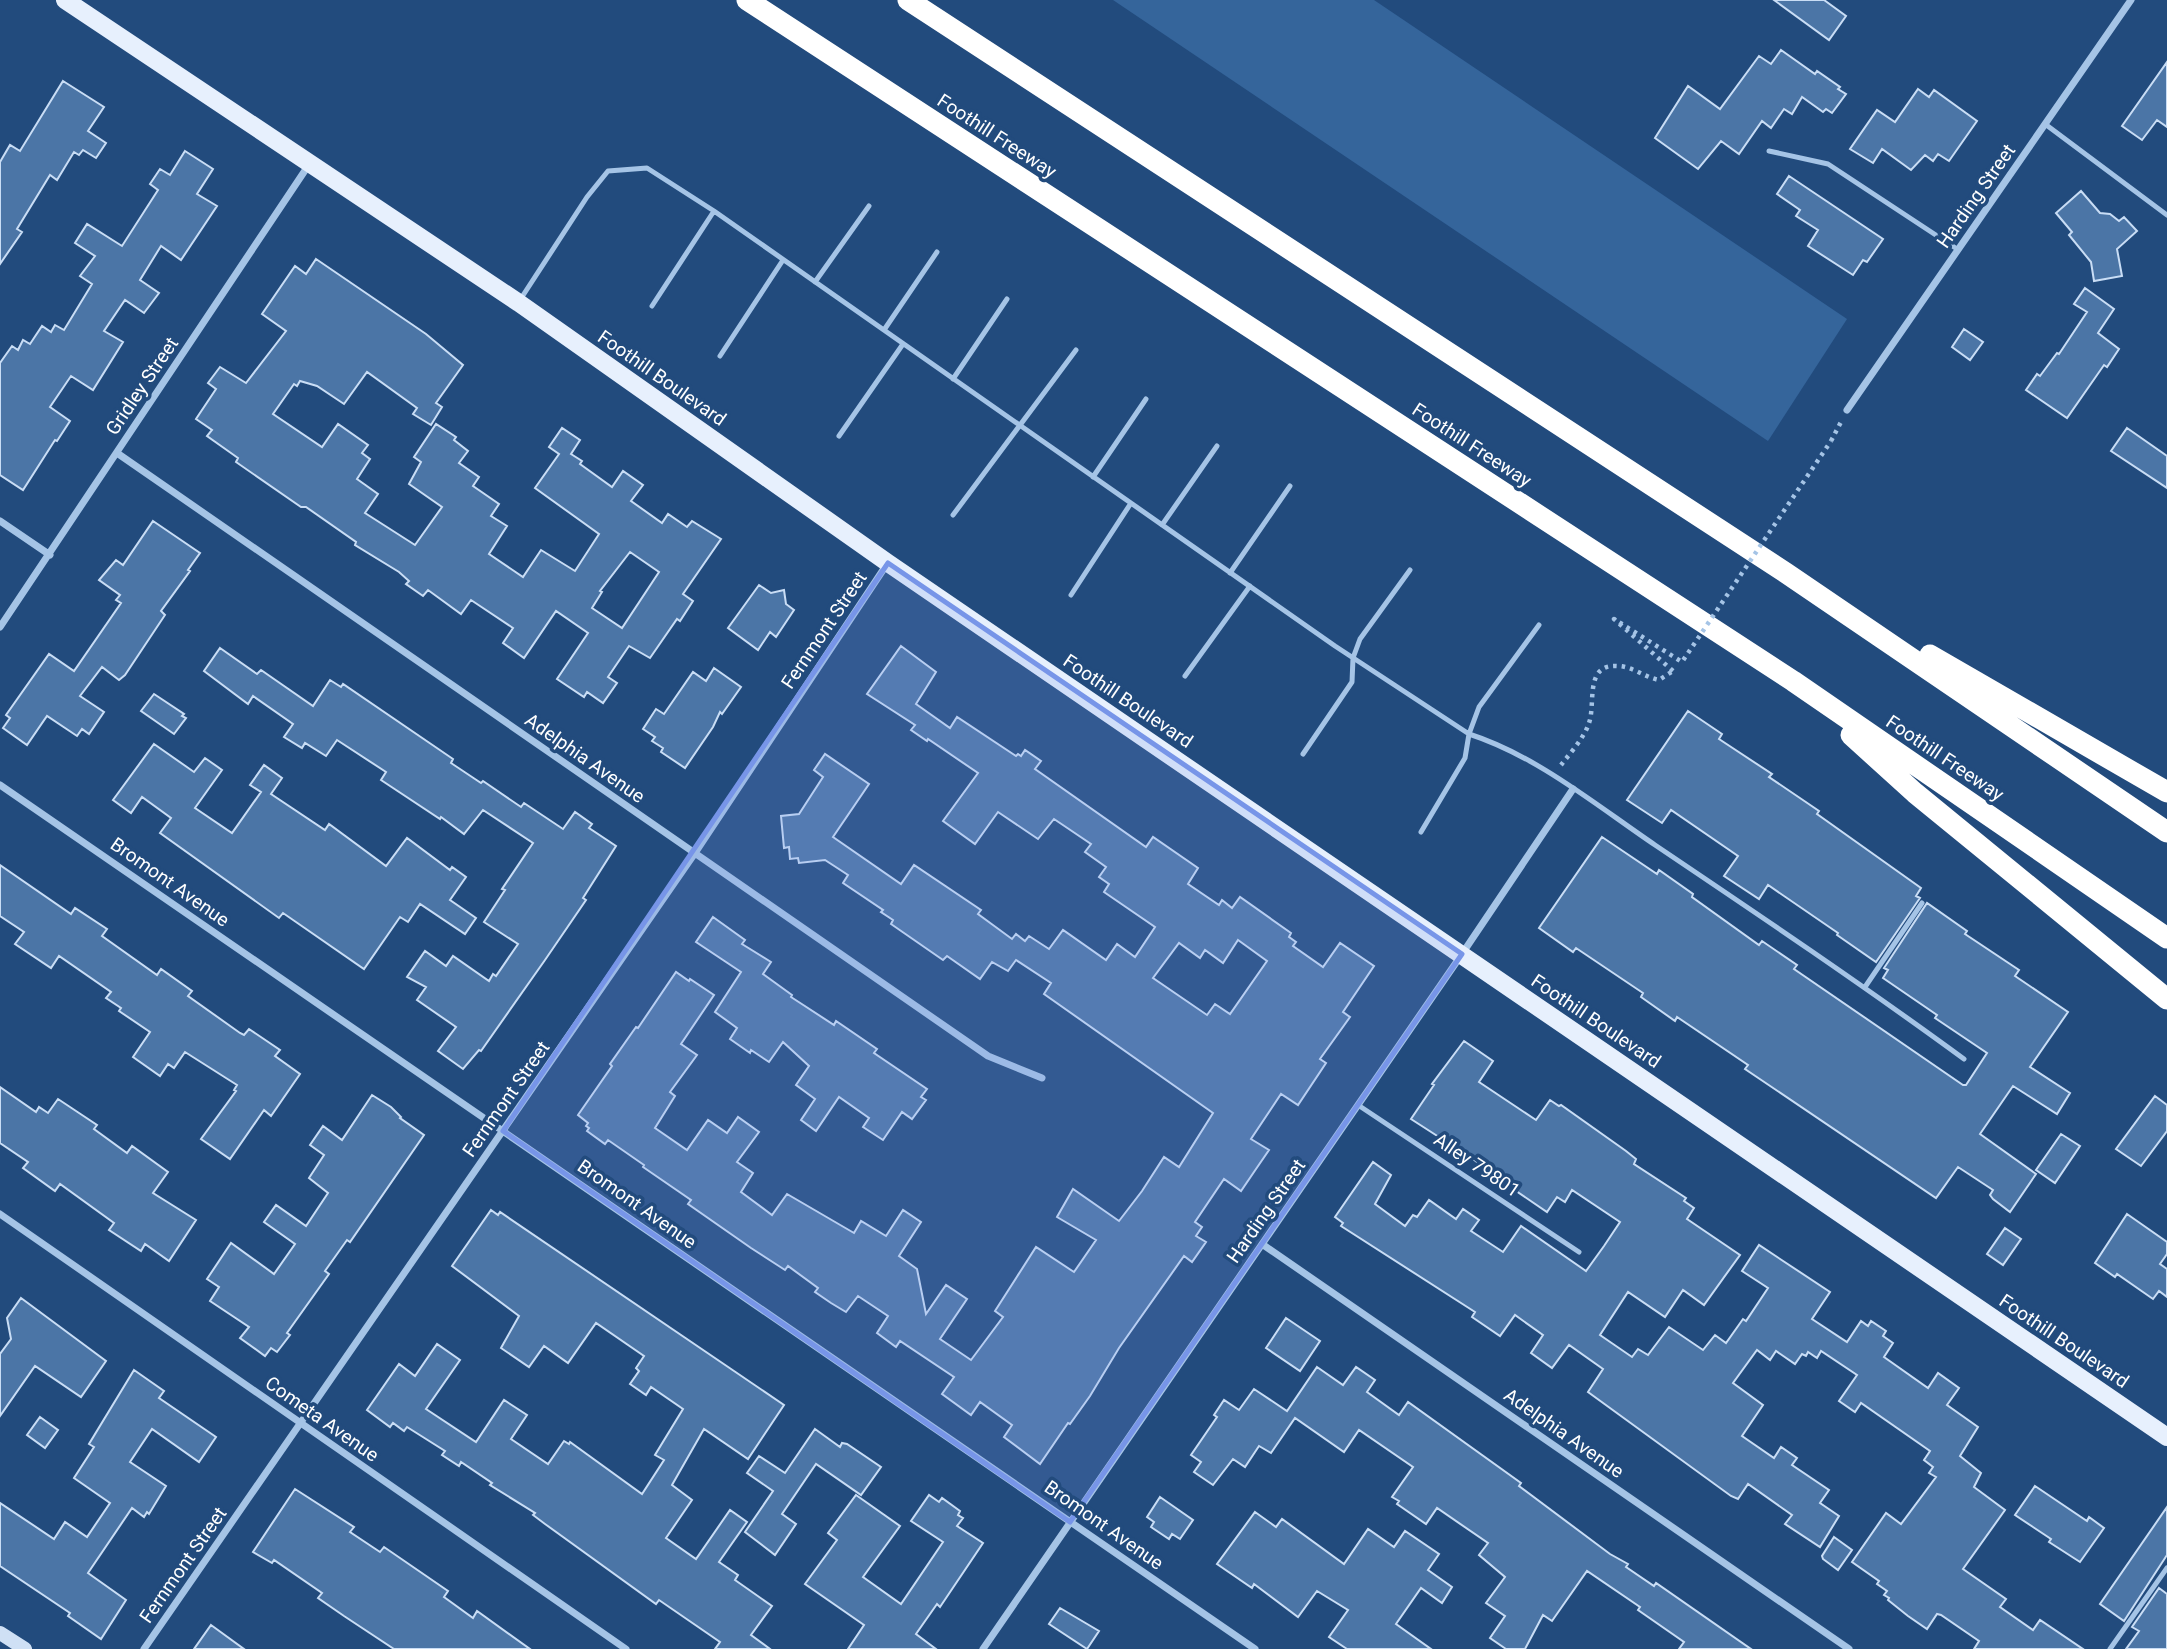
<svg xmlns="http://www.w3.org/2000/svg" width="2167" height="1649" font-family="Roboto,sans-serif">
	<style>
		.green { fill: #35659b }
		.building { fill: #4b75a6; stroke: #c9ddf5; stroke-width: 2; fill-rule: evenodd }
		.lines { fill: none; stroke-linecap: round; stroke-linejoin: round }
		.path { stroke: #a5c4e6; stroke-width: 4.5; stroke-dasharray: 3.5 5; stroke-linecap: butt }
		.lane { stroke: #a5c4e6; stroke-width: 5 }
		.street { stroke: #a5c4e6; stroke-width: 7 }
		.secondary { stroke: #cfe0f5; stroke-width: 14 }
		.primary { stroke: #e7f0fd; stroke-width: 18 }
		.highway { stroke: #fff; stroke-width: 21 }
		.path-bridge { stroke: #a5c4e6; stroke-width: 4.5; stroke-dasharray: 3.5 5; stroke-linecap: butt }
		.marked { fill: #7795e8; fill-opacity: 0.2; stroke: #7795e8; stroke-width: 5; stroke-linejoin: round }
		.labels { text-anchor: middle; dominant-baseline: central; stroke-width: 7; stroke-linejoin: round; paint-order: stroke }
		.street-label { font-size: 19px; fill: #fff; stroke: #224b7d }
	</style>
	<rect width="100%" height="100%" fill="#224b7d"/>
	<path class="green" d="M1113,0H1374L1847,319L1768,441Z"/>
	<path class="building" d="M1774,0H1824L1846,16L1829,40Z
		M1781,50L1815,74L1817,71L1840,87L1838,89L1846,94L1832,113L1826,109L1823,112L1802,97L1792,114L1784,109L1771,128L1762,121L1739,154L1721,141L1698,169L1655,138L1688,86L1720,109L1759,56L1771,64Z
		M2167,62V127L2157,120L2142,140L2122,126Z
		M63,81L104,107L88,131L106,143L96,158L83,150L79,155L74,152L57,180L50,175L17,229L22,232L0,264V162L10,145L20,151Z
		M1918,89L1929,97L1934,90L1977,121L1949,161L1938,154L1933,161L1925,155L1911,170L1882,149L1873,163L1850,149L1877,110L1895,122Z
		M185,151L213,169L197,194L217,206L181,260L161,246L140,280L159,293L144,313L125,300L104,331L123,342L93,390L71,376L50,407L70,421L57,441L55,440L23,490L0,475V363L12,346L18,350L23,340L30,344L42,326L51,332L55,325L64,330L92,284L80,276L95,256L75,243L87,224L122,246L158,190L150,184L160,169L170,175Z
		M1789,176L1883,239L1867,262L1863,260L1853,275L1808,246L1818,230L1796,216L1800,210L1777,194Z
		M2081,191L2100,213L2110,214L2119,221L2124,217L2137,231L2117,249L2122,276L2094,281L2091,262L2069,235L2072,232L2056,213Z
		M316,259L426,334L463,365L436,403L442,407L431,425L413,414L417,408L367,372L344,404L317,386L300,381L297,386L294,384L273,414L322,447L338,424L368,445L362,453L370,459L357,479L378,494L365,513L415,545L442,507L409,484L421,462L414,457L436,424L456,437L454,440L468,451L459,463L479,477L473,486L499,504L491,516L507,526L489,554L523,577L541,550L575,571L599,534L535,488L559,454L549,447L562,428L580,440L571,454L582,461L580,464L612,487L623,471L643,485L631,501L662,523L668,514L687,527L692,521L721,539L683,594L693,601L680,621L677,619L650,658L629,646L608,677L617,683L603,703L587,692L584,697L557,679L588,633L556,611L524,658L503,643L513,628L471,600L461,614L428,590L423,596L406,584L409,581L399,572L355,545L356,542L306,507H301L236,462L238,458L207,436L212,430L196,419L216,389L208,383L220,367L246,383L286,331L262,314L295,266L306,274ZM630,552L659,572L622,628L592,608L602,592L600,591Z
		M2085,288L2114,309L2098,333L2119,349L2107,367L2104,365L2067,418L2026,390L2037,374L2040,376L2057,353L2059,354L2087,312L2074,304Z
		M1964,329L1983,342L1970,360L1952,347Z
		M2127,428L2167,456V488L2111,451Z
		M153,521L200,553L188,570L190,571L161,611L165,615L125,675L119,680L102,667L80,696L104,712L89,734L82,729L77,736L47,716L27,745L3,728L10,718L6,715L49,654L74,671L121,603L116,600L120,595L99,580L116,560L123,565Z
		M759,585L771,593L784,590L786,604L794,610L776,637L770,632L758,650L728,628Z
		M901,646L936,672L916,704L950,728L957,717L1016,756L1018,754L1021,756L1025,750L1041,761L1035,769L1146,847L1153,837L1198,868L1188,884L1219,905L1222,900L1232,908L1240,897L1291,933L1289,937L1296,942L1293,946L1323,967L1340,943L1374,966L1343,1012L1350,1017L1320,1059L1326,1063L1298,1105L1281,1094L1251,1139L1269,1150L1256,1169L1241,1191L1224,1179L1195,1222L1202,1227L1196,1236L1206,1242L1192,1262L1184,1256L1119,1348L1090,1396L1070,1424L1068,1423L1040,1464L1004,1437L1012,1425L980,1402L971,1415L942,1394L954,1377L900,1341L896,1347L877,1333L888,1316L858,1296L846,1312L831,1303L815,1292L818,1288L788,1266L785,1270L751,1248L688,1204L691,1200L643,1167L644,1165L608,1140L605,1144L587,1131L589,1128L586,1126L588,1123L578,1115L612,1066L610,1064L636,1027L638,1028L676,972L689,981L690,979L714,995L681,1044L697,1055L670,1092L675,1096L655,1128L687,1150L708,1120L727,1133L738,1117L759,1132L737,1162L753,1173L741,1192L772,1215L787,1194L854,1233L861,1221L886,1236L903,1210L921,1222L899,1256L917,1269L926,1314L946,1285L967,1299L940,1339L971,1360L1003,1317L995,1311L1036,1247L1074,1272L1096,1240L1057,1217L1073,1189L1119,1221L1142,1191L1164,1157L1179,1167L1213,1113L1044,994L1051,983L1016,960L1008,971L992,962L980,979L947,956L943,960L891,924L893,920L881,912L883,910L843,883L848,875L825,860L799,863L798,858L790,859L789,847L784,848L781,816L799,814L823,777L814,770L825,754L869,784L833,837L901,884L914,865L981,910L978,914L1012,939L1016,934L1025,941L1029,936L1049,949L1063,930L1106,960L1117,944L1135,957L1155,927L1104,892L1109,884L1099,877L1106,867L1085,852L1091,844L1054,819L1038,839L998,812L975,844L943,821L978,773L928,739L927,741L911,730L915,725L867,694ZM1238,940L1267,961L1230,1014L1215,1004L1207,1015L1153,978L1179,943L1200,958L1205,950L1223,963Z
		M220,648L257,674L261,670L313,706L330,680L341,687L343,684L453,759L451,763L481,783L483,781L521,807L524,803L563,829L575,812L592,824L589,828L616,846L583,898L586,900L545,960L481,1051L479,1050L463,1069L438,1051L456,1027L417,1000L426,987L407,977L425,951L446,966L453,956L489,981L493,974L496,976L518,944L484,922L505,890L502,889L533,843L483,810L464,834L441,817L440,819L381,780L386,772L337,740L326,756L305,743L302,748L284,737L293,724L253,696L248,704L204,671Z
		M714,668L741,687L722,714L720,712L713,727L685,768L661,752L663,748L652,741L655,737L643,729L656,709L664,714L693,672L706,681Z
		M154,694L184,714L182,716L186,718L174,734L141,711Z
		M1688,711L1722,734L1719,739L1772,774L1769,777L1819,811L1817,814L1921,888L1916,896L1920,898L1876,962L1837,935L1838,933L1768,885L1759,899L1724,876L1738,856L1671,810L1662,823L1627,800Z
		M154,744L194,772L205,758L222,770L195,808L232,833L261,792L250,785L264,765L282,778L271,794L325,830L329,824L386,866L407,838L450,870L452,867L466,877L450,900L476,918L465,934L420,904L408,922L400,917L364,969L283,913L279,918L160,833L171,818L142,797L131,813L113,800Z
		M1602,837L1657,874L1659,870L1693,894L1692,897L1759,945L1762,941L1797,965L1794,969L1963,1085H1966L1987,1053L1935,1018L1937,1015L1883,978L1888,970L1884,968L1927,903L1967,931L1965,934L2019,970L2015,976L2068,1012L2030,1067L2070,1093L2057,1114L2013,1086L1980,1134L2036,1174L2010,1212L1993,1199L1990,1195L1993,1190L1958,1167L1936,1198L1745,1069L1748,1065L1677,1017L1675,1021L1641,997L1643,993L1576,948L1573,952L1539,928Z
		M0,865L71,914L75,908L107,929L102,936L157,975L161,969L192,991L188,996L240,1033L244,1035L249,1029L280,1050L275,1056L300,1074L271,1116L264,1110L230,1159L201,1139L236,1091L234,1090L237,1085L185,1052L174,1068L168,1064L160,1076L133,1057L150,1032L119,1011L121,1008L106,998L111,992L59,956L51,968L15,944L24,932L0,916Z
		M713,917L745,940L742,944L771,962L763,974L792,995L791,997L834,1025L836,1021L877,1049L874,1053L927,1089L921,1097L926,1100L912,1119L902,1112L883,1140L863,1127L869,1118L839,1097L816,1131L801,1120L815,1099L796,1085L809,1066L783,1042L769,1062L751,1050L750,1053L730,1039L737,1028L715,1012L741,972L696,942Z
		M1464,1041L1493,1061L1479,1082L1536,1120L1550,1100L1559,1106L1561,1105L1626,1151L1636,1159L1634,1164L1686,1198L1684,1201L1694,1208L1687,1219L1740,1255L1704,1305L1683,1290L1665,1317L1628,1292L1600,1335L1632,1357L1638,1349L1648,1355L1669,1327L1703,1350L1715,1335L1726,1343L1743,1319L1746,1321L1768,1288L1742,1271L1759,1245L1830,1292L1812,1319L1847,1342L1861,1321L1868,1326L1871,1321L1886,1331L1883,1336L1893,1343L1884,1357L1928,1388L1938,1373L1959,1388L1947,1405L1978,1427L1960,1456L1981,1473L1974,1487L2005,1510L1963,1569L2006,1599L2000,1607L2033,1630L2040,1620L2083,1649H1974L1979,1641L1941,1615L1937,1614L1927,1629L1908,1616L1888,1600L1889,1598L1884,1595L1887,1591L1877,1584L1879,1581L1852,1562L1886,1513L1901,1524L1936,1477L1929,1473L1933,1467L1924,1460L1930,1451L1861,1403L1855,1412L1839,1401L1857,1375L1821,1351L1817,1358L1808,1352L1806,1356L1802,1354L1795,1364L1776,1351L1770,1360L1757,1350L1733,1383L1763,1405L1742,1436L1774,1458L1781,1447L1797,1458L1792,1465L1829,1490L1820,1503L1839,1516L1820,1547L1785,1524L1792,1515L1748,1484L1738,1499L1731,1496L1588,1392L1603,1369L1569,1345L1552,1368L1531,1353L1543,1335L1515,1315L1500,1336L1472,1317L1475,1312L1341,1226L1343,1223L1335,1217L1373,1162L1391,1175L1375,1204L1405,1226L1413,1215L1417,1217L1429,1200L1456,1219L1463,1209L1479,1220L1471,1231L1503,1252L1521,1226L1586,1271L1604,1246L1620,1222L1572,1190L1565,1202L1557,1197L1547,1212L1500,1180L1473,1159L1411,1119L1434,1085L1432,1084Z
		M0,1087L36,1112L39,1107L48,1113L58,1099L97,1125L94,1129L127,1153L132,1146L168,1172L153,1193L196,1220L169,1261L145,1244L141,1251L109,1230L114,1223L60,1184L55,1191L23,1168L28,1162L0,1143Z
		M372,1095L391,1107L401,1117L400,1118L424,1135L350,1242L347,1240L325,1271L329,1274L287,1333L290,1335L277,1352L271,1348L265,1356L240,1338L249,1327L210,1301L219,1287L207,1279L231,1243L274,1274L295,1244L264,1222L276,1205L306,1226L328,1193L309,1178L324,1155L310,1145L323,1126L342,1140Z
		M2155,1096L2167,1105V1131L2141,1166L2116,1149Z
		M2061,1134L2080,1146L2055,1183L2036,1170Z
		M491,1210L498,1215L500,1212L784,1405L748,1459L704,1429L672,1485L692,1500L666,1538L696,1559L730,1510L747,1522L719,1562L738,1575L735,1580L772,1606L751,1635L770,1649H715L720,1642L659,1600L656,1604L545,1524L533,1515L535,1513L490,1485L492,1483L461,1462L459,1466L442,1455L445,1451L407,1427L404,1431L393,1423L390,1427L367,1410L399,1364L415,1376L437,1344L460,1360L426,1409L476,1442L504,1400L527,1415L511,1439L548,1464L564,1441L569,1444L570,1442L642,1494L664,1460L655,1455L683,1409L651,1387L646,1395L630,1384L639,1371L636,1368L644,1356L596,1323L568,1363L544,1346L529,1367L501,1348L519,1316L452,1266Z
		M2127,1214L2167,1242V1254L2160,1264L2167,1269V1297L2159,1291L2153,1299L2117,1274L2115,1277L2095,1263Z
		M2005,1228L2021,1239L2003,1265L1987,1254Z
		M21,1298L106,1361L81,1397L35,1366L0,1416V1354L11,1339L7,1318Z
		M1286,1318L1320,1341L1300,1371L1266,1348Z
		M1317,1367L1343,1385L1356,1367L1375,1380L1367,1392L1399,1415L1408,1402L1521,1483L1519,1486L1610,1554L1628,1564L1626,1567L1654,1586L1656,1583L1751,1649H1679L1684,1642L1638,1610L1640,1607L1587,1571L1552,1621L1543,1615L1525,1649H1506L1490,1638L1505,1616L1486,1603L1505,1577L1479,1555L1488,1543L1437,1508L1426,1524L1397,1504L1399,1501L1392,1497L1413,1467L1359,1430L1344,1452L1295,1418L1271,1453L1259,1446L1245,1467L1233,1459L1213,1485L1194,1472L1201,1462L1191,1455L1217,1417L1214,1415L1224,1400L1239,1410L1254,1389L1287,1411Z
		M134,1370L164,1391L159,1398L216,1437L199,1462L152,1429L130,1462L166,1486L149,1514L147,1512L144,1517L132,1508L88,1573L126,1600L101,1639L68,1616L70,1613L0,1566V1503L54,1539L65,1522L87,1537L110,1503L74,1478L94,1447L89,1444Z
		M40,1417L58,1430L45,1448L27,1435Z
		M815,1429L840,1447L842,1443L847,1444L881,1467L861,1495L816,1464L782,1514L796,1524L775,1555L745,1532L773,1491L747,1473L759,1456L785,1473Z
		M2035,1486L2087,1521L2089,1517L2104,1528L2080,1562L2049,1542L2051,1539L2015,1515Z
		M295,1489L354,1527L350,1532L380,1552L384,1547L448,1591L444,1597L473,1618L477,1611L530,1649H394L344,1616L318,1598L322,1593L274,1560L272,1563L253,1552Z
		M856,1495L900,1526L863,1577L901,1604L943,1542L911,1521L929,1495L939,1502L942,1498L960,1511L958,1515L963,1518L957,1526L983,1543L940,1607L937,1604L916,1634L936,1649H848L864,1625L805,1584L837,1540L828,1533Z
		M1160,1497L1193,1520L1180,1539L1172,1534L1169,1539L1151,1527L1154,1522L1147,1517Z
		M2167,1507V1555L2124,1621L2100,1604Z
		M1255,1512L1276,1527L1282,1519L1344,1564L1368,1529L1394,1547L1405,1531L1439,1554L1428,1570L1452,1587L1442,1603L1421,1588L1396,1624L1431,1649H1347L1329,1637L1348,1610L1317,1591L1298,1617L1254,1584L1252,1588L1217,1564Z
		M1834,1537L1852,1550L1838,1570L1823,1559L1822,1556Z
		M2159,1588L2167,1594V1649H2126L2139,1631L2132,1627Z
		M1060,1608L1099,1631L1087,1649L1049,1624Z
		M211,1625L244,1649H194Z"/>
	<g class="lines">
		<path class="path" d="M1831,441L1842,420
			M1561,765C1571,752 1584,738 1589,723C1596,704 1584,664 1617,666C1632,666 1644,677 1659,680L1673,671"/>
		<path class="lane" d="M2045,124L2167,215
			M1769,151L1828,164L1957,249
			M815,282L869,206
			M520,300L587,197L608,171L647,168L714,211L1335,646L1469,734L1465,758L1421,832
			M652,306L714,211
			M884,330L937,252
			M720,356L783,260
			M953,379L1007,299
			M839,436L903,344
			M1093,477L1146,399
			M953,515L1076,350
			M1162,525L1217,446
			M1230,573L1290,486
			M1071,595L1131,503
			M1539,625L1479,707L1469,734C1537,756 1596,805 1655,845C1759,915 1863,985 1964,1059
			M1185,676L1250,586
			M1303,754L1352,682L1353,658L1360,639L1410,570
			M1865,987L1922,903
			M1358,1105L1579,1252
			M2110,1649L2167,1568"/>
		<path class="street" d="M1847,410L2131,0
			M117,453L988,1056L1042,1078
			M0,521L50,555
			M0,627L310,163
			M0,785L1255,1649
			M0,1214L626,1649
			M1262,1244L1849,1649
			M144,1649L695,853L887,564
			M983,1649L1462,954L1573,789"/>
		<path class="secondary" d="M0,1633L25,1649"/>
		<path class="primary" d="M65,0L519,303L888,563L2167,1437"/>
		<path class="highway" d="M747,0L1793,681L2167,938
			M908,0L1786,573L2167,832
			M1930,655L2167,792
			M1851,735L1915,793L2167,999"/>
		<path class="path-bridge" d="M1673,671L1614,619L1682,662L1831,441"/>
	</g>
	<path class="marked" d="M888,563L1462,954L1070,1522L503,1131Z"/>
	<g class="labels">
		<g class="street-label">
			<text transform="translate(997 136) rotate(33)">Foothill Freeway</text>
			<text transform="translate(1976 196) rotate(-55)">Harding Street</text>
			<text transform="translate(662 378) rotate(35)">Foothill Boulevard</text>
			<text transform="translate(142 386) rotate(-56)">Gridley Street</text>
			<text transform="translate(1472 445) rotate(33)">Foothill Freeway</text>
			<text transform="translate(824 630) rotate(-56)">Fernmont Street</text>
			<text transform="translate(1128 701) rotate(34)">Foothill Boulevard</text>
			<text transform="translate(585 758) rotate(35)">Adelphia Avenue</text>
			<text transform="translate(1945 758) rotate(34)">Foothill Freeway</text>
			<text transform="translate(170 882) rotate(35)">Bromont Avenue</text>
			<text transform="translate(1596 1021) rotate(34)">Foothill Boulevard</text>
			<text transform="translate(506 1099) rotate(-55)">Fernmont Street</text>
			<text transform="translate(1477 1165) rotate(34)">Alley 79801</text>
			<text transform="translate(637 1204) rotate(35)">Bromont Avenue</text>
			<text transform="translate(1266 1211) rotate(-55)">Harding Street</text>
			<text transform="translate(2064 1341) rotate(34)">Foothill Boulevard</text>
			<text transform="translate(322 1419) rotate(35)">Cometa Avenue</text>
			<text transform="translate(1564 1433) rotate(35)">Adelphia Avenue</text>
			<text transform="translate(1104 1525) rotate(35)">Bromont Avenue</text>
			<text transform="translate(183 1565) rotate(-55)">Fernmont Street</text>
		</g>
	</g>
</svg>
